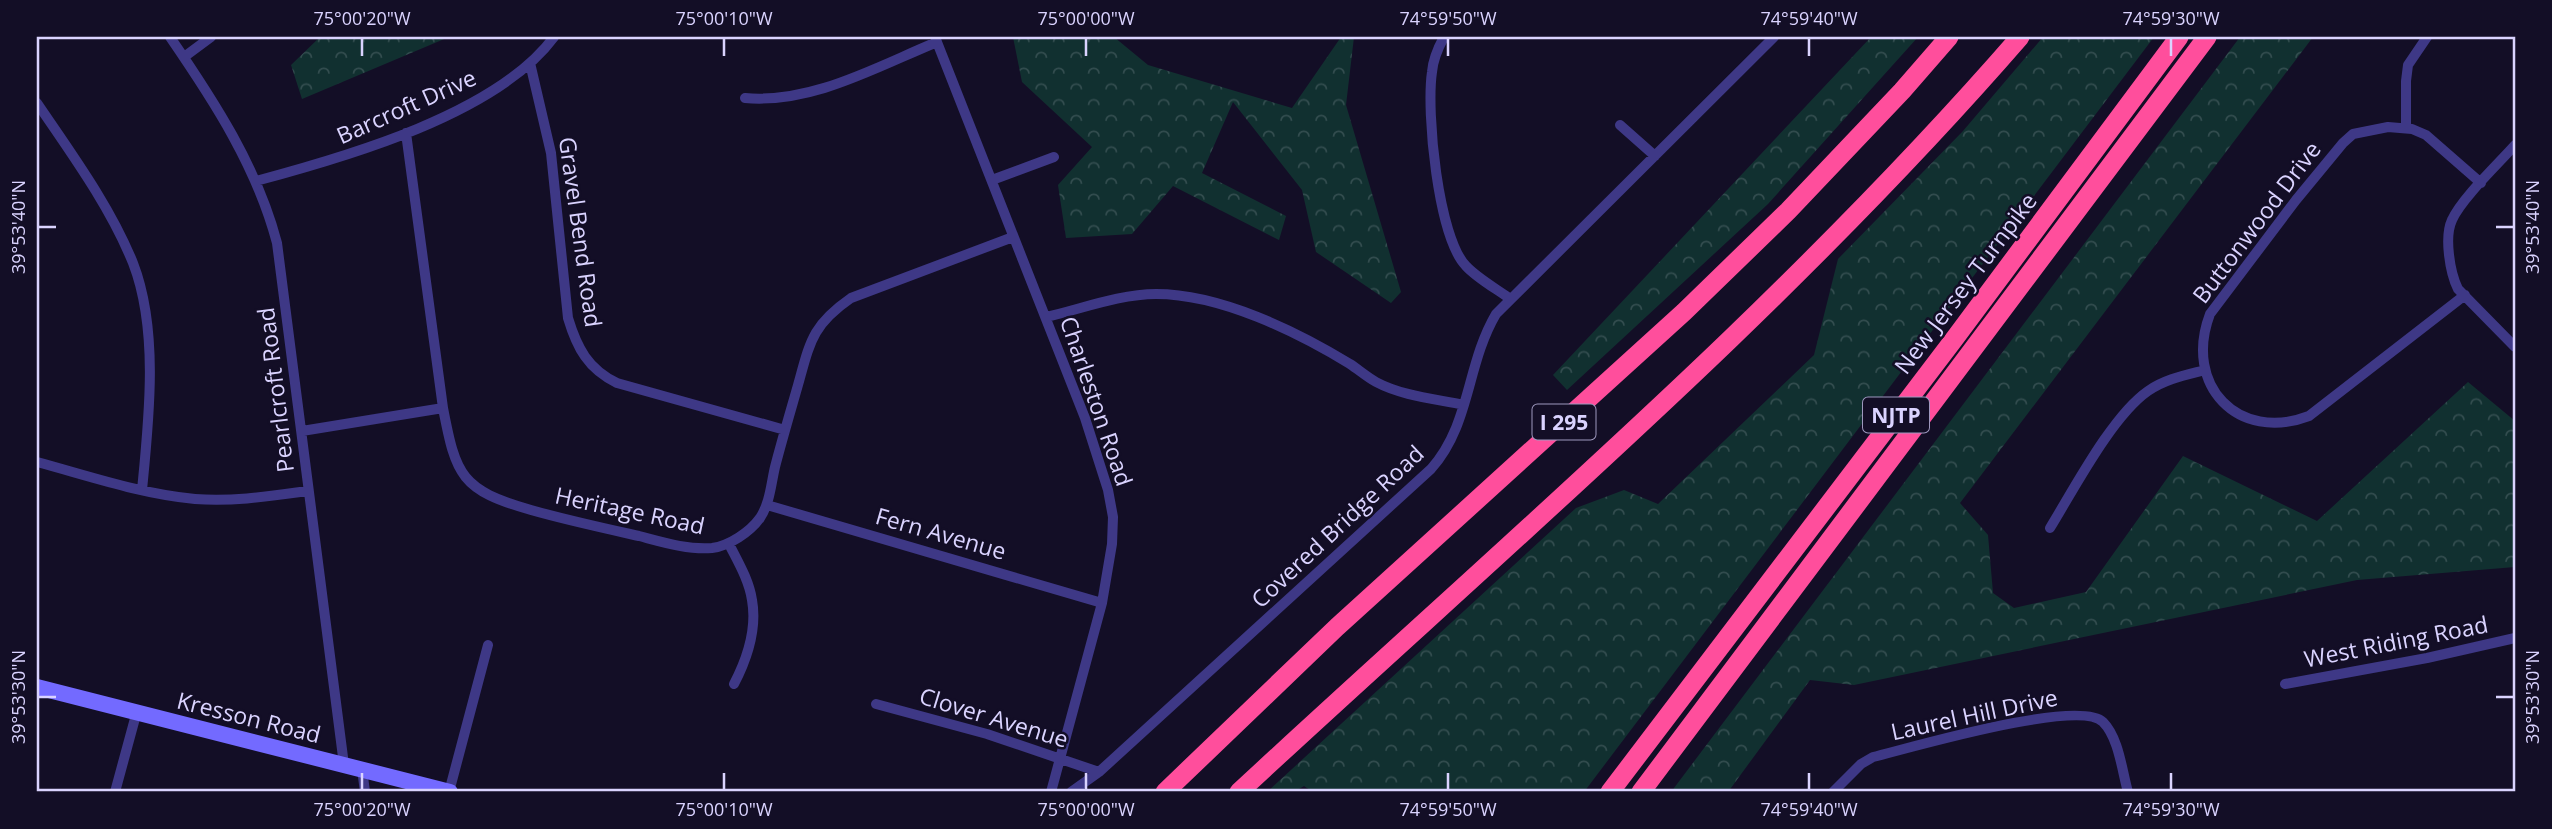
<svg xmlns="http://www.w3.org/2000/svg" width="2552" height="829" font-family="'Open Sans',sans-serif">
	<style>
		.forest { fill: url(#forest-crowns) }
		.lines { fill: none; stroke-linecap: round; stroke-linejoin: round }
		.street { stroke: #3e3886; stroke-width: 10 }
		.secondary { stroke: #736aff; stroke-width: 16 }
		.highway { stroke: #ff4e9c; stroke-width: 19 }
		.ticks { fill: none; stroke: #dad3ff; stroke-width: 2.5 }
		.labels { text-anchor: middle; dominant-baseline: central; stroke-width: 5; stroke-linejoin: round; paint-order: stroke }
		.shield { fill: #130e26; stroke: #9e98be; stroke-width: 2 }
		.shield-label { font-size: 21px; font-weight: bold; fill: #dad3ff }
		.street-label { font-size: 23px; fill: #dad3ff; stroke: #130e26 }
		.neatline { fill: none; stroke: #dad3ff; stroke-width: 2.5 }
		.ticks-label { font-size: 18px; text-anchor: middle; fill: #dad3ff }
	</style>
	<defs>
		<pattern id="forest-crowns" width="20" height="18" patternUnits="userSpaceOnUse" patternTransform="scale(1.75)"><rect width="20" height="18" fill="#113030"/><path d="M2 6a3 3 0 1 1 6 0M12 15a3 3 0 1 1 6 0" fill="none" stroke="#334d4f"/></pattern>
	</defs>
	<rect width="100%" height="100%" fill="#130e26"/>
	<path class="forest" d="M320,37H449L302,99L291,65Z
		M1013,37H1114L1148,65L1292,108L1341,37H1354L1346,105L1401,292L1391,303L1316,252L1302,190L1233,102L1202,173L1286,216L1279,240L1173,186L1132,234L1066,238L1058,185L1092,147L1022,82Z
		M1871,37H1918L1768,204L1567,390L1553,375Z
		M2043,37H2154L1584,792H1313L1304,786L1294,792H1267L1576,508L1624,490L1658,504L1814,355L1838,259L1963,131Z
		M2240,37H2313L1960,503L1988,535L1993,593L2014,608L2086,592L2183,456L2317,521L2468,382L2515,421V567L2357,580L1854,685L1810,680L1728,792H1671Z"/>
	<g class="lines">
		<path class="street" d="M170,37C214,101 257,167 277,243L344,765
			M935,37L1085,418L1108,490L1113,517L1112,544L1102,603L1051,792
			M1444,37C1438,48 1433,59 1432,72C1426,112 1438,237 1466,266C1477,278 1495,288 1509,298
			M184,57L211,37
			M530,63L551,153L568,318C577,348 588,369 617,383L785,430
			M745,98C812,104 876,67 937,42
			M37,103C71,153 110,206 133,263C159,330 149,419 142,490
			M1620,125L1655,156
			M2406,128V81L2408,65L2427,37
			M406,133L443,408C456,476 461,490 531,510C566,520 603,528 639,536C662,542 688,550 712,548C729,546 750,532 760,518C770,503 771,484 775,467C782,440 790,413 798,385C810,342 812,325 851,298L1013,237
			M2515,145C2499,163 2461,199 2452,220C2444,237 2450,273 2458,289L2515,347
			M992,180L1054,157
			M256,181C346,157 497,114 554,37
			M2465,295L2309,416C2238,443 2183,385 2210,314L2296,200L2343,143L2353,134L2388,127L2412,129L2426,135L2481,183
			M1046,317C1081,309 1120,294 1156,294C1220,294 1296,331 1350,364C1359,370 1367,377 1376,382C1402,396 1436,399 1464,405
			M302,431L443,408
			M37,462C89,476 141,494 195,499C233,502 271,496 308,491
			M767,505L1102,603
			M2050,528C2074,489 2112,416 2148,391C2165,379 2186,375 2205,370
			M729,544C738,562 749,580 752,600C757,628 747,659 734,684
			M2285,684L2427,658L2515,638
			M876,704L987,734L1099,772
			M362,769L365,792
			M115,792L137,711
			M449,792L488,645
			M1071,792L1099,772L1431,469C1471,424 1466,365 1496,314L1774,37
			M1833,792L1861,764L1873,757C1910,748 2079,698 2103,722C2119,738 2122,771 2128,792"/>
		<path class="secondary" d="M37,687L450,792"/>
		<path class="highway" d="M1165,792L1337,627L1684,312L1788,211L1902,91L1949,37
			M1239,792C1504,546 1782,311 2020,37
			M1610,792L1955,338L2179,37
			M1641,792L2207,37"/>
	</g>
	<path class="ticks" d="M362,38V56M724,38V56M1086,38V56M1448,38V56M1809,38V56M2171,38V56M38,227H56M2496,227H2514M38,697H56M2496,697H2514M362,773V790M724,773V790M1086,773V790M1448,773V790M1809,773V790M2171,773V790"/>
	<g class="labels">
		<g class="shield">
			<rect x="1863" y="397.5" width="66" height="35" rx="5"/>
			<rect x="1532.5" y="404.5" width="63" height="35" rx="5"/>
		</g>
		<g class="shield-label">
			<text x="1896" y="415">NJTP</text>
			<text x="1564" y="422">I 295</text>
		</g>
		<g class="street-label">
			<text transform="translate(406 106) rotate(-24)">Barcroft Drive</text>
			<text transform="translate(2256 222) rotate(-53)">Buttonwood Drive</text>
			<text transform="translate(581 232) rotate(82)">Gravel Bend Road</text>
			<text transform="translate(1965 283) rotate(-53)">New Jersey Turnpike</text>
			<text transform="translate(275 390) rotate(-97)">Pearlcroft Road</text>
			<text transform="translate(1097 401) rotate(71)">Charleston Road</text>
			<text transform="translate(630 510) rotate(12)">Heritage Road</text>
			<text transform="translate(1337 526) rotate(-43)">Covered Bridge Road</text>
			<text transform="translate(941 533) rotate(16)">Fern Avenue</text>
			<text transform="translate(2396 641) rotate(-11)">West Riding Road</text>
			<text transform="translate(1974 714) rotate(-12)">Laurel Hill Drive</text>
			<text transform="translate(249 717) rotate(14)">Kresson Road</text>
			<text transform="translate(994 717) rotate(17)">Clover Avenue</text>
		</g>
	</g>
	<rect width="2552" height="829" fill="none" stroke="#130e26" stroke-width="77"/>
	<rect x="38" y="38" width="2476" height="752" class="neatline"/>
	<g class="ticks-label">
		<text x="362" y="25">75°00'20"W</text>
		<text x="724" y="25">75°00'10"W</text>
		<text x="1086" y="25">75°00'00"W</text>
		<text x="1448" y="25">74°59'50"W</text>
		<text x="1809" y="25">74°59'40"W</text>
		<text x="2171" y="25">74°59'30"W</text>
		<text transform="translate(19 227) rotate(-90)" y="6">39°53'40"N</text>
		<text transform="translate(2533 227) rotate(-90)" y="6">39°53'40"N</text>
		<text transform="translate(19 697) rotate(-90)" y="6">39°53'30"N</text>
		<text transform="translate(2533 697) rotate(-90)" y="6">39°53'30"N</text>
		<text x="362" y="816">75°00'20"W</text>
		<text x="724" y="816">75°00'10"W</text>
		<text x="1086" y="816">75°00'00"W</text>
		<text x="1448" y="816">74°59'50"W</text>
		<text x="1809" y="816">74°59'40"W</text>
		<text x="2171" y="816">74°59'30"W</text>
	</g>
</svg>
